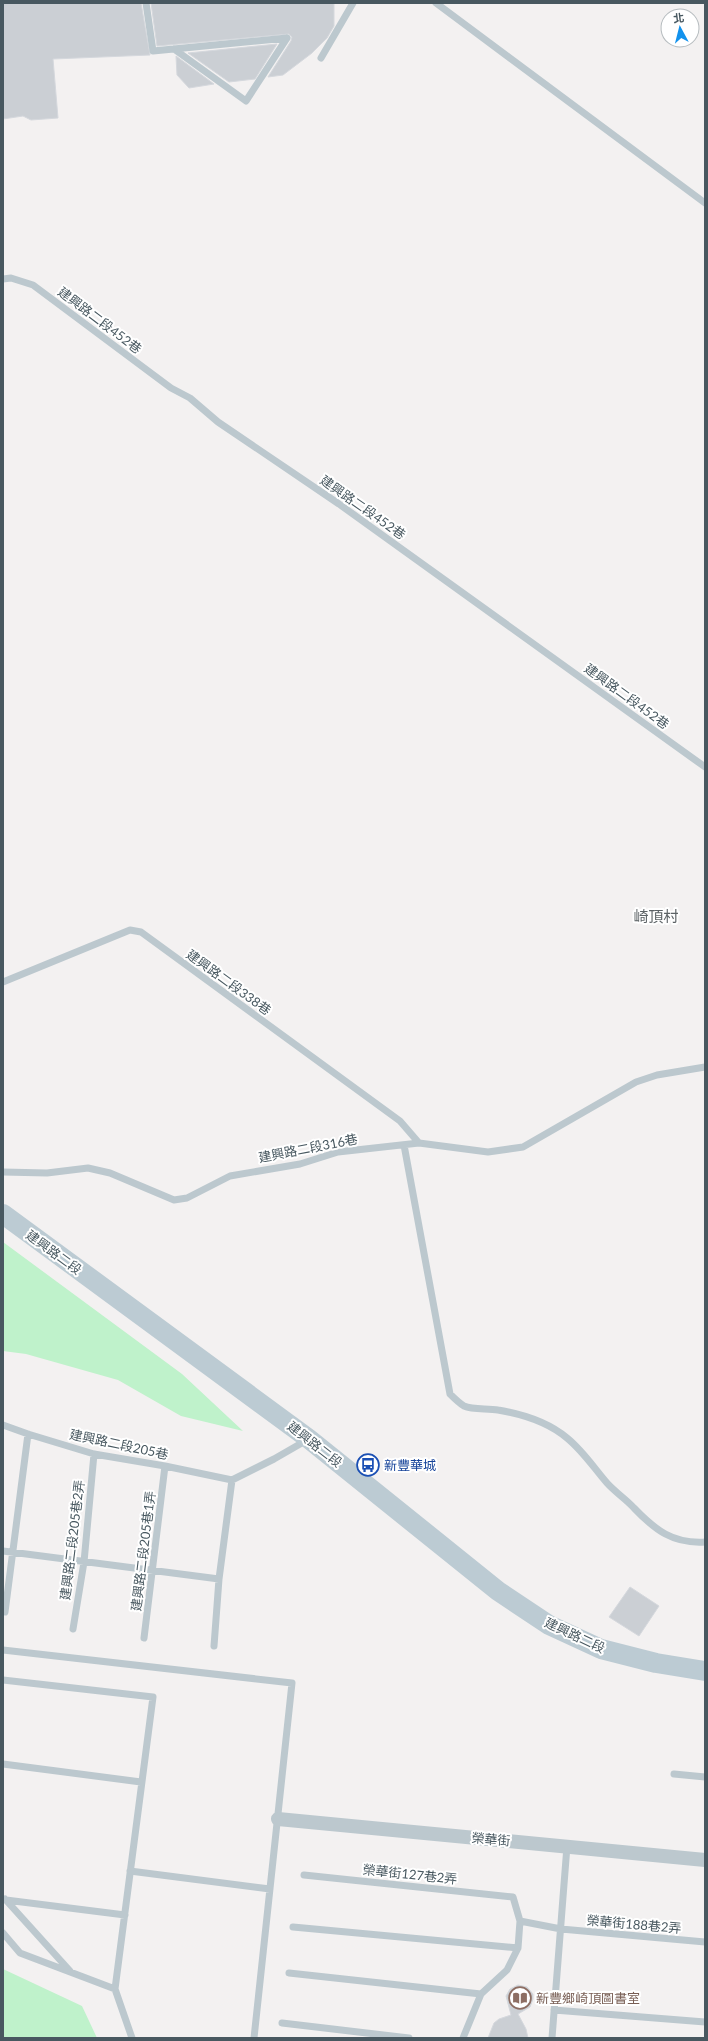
<svg xmlns="http://www.w3.org/2000/svg" width="708" height="2041" font-family="Lato,'Noto Sans TC',sans-serif">
	<style>
		.green { fill: #bff2cb }
		.building { fill: #cbcfd4; stroke: #d5d8dd }
		.lines { fill: none; stroke-linecap: round; stroke-linejoin: round }
		.lane { stroke: #bcc8ce; stroke-width: 7 }
		.street { stroke: #bcc8ce; stroke-width: 14 }
		.secondary { stroke: #bccbd3; stroke-width: 20 }
		.labels { text-anchor: middle; dominant-baseline: central; stroke-width: 4; stroke-linejoin: round; paint-order: stroke }
		.street-label { font-size: 13px; fill: #485860; stroke: #fff }
		.transit-label { font-size: 13px; fill: #164399; stroke: #fff; text-anchor: start }
		.education-label { font-size: 13px; fill: #785e54; stroke: #fff; text-anchor: start }
		.quarter-label { font-size: 15px; fill: #5d6366; stroke: #fff }
	</style>
	<rect width="100%" height="100%" fill="#f3f1f1"/>
	<path class="green" d="M3,1242L182,1374L243,1431L181,1416L118,1380L26,1354L3,1351Z
		M3,1969L82,2006L97,2038H3Z"/>
	<path class="building" d="M3,3H141L150,55L53,59L58,118L31,120L23,116L3,119Z
		M151,3H334V26L327,38L312,53L283,75L268,77L291,41L292,37L289,34L157,46Z
		M277,44L255,79L229,82L188,53Z
		M176,56L214,84L189,88L177,75Z
		M630,1587L659,1606L639,1636L609,1617Z
		M518,1985L527,1987L533,1994V1999L530,2007L518,2014L526,2029L528,2038H488L494,2023L499,2019L511,2015L506,1996L510,1989Z"/>
	<g class="lines">
		<path class="lane" d="M146,3L153,51L287,38
			M436,3L705,203
			M174,49L246,101L287,38
			M321,58L353,3
			M3,279L11,278L33,285L171,388L190,398L218,422L339,504L705,767
			M3,982L130,930L141,932L400,1121L419,1143
			M404,1145L450,1394C454,1398 459,1403 464,1406C473,1410 488,1408 498,1410C522,1414 548,1422 567,1438C583,1451 594,1468 607,1483C616,1493 626,1499 634,1508C655,1530 673,1544 705,1542
			M3,1172L47,1173L88,1168L110,1173L174,1200L187,1198L230,1176L300,1164L338,1152L419,1143L488,1152L523,1147L636,1082L657,1075L705,1067
			M3,1425L28,1434L94,1454L165,1466L232,1480L274,1459L307,1440
			M3,1551L219,1579
			M5,1612L28,1434
			M73,1629L84,1562L94,1454
			M144,1638L165,1466
			M214,1646L219,1579L232,1480
			M3,1650L292,1683L254,2038
			M3,1680L153,1697L115,1989L132,2038
			M3,1764L141,1782
			M674,1774L705,1777
			M130,1871L270,1889
			M304,1875L513,1897L520,1921L518,1948L507,1970L481,1994L463,2038
			M5,1899L70,1971
			M6,1900L125,1915
			M520,1921L561,1929L705,1942
			M293,1927L518,1948
			M3,1933L20,1953L115,1989
			M289,1973L481,1994
			M554,2010L705,2022
			M282,2023L409,2038
			M552,2038L567,1846"/>
		<path class="street" d="M278,1819L705,1860"/>
		<path class="secondary" d="M3,1214L309,1439L498,1591L549,1625L601,1649L656,1663L705,1671"/>
	</g>
	<defs>
		<g id="bus-ring" transform="scale(1.15)"><circle r="9.5" fill="#fff" stroke="#1a4fb4" stroke-width="1.5"/><path d="M-5-6H5V4H4V6H2V4H-2V6H-4V4H-5ZM-3.5-4V0h7V-4ZM-3.5 1.2v1.5H-2V1.2ZM2 1.2v1.5H3.5V1.2Z" fill="#1a4fb4"/></g>
		<g id="library-ring" transform="scale(1.15)"><circle r="9.5" fill="#fff" stroke="#8d6e63" stroke-width="1.5"/><path d="M-6-4Q-3-5.5-.7-3.5V5Q-3 3-6 4ZM6-4Q3-5.5 .7-3.5V5Q3 3 6 4Z" fill="#8d6e63"/></g>
	</defs>
	<g fill-rule="evenodd">
		<use href="#bus-ring" x="368" y="1465"/>
		<use href="#library-ring" x="520" y="1998"/>
	</g>
	<g class="labels">
		<g class="street-label">
			<text transform="translate(100 320) rotate(37)">建興路二段452巷</text>
			<text transform="translate(363 507) rotate(35)">建興路二段452巷</text>
			<text transform="translate(627 696) rotate(36)">建興路二段452巷</text>
			<text transform="translate(229 982) rotate(36)">建興路二段338巷</text>
			<text transform="translate(308 1148) rotate(-11)">建興路二段316巷</text>
			<text transform="translate(54 1252) rotate(36)">建興路二段</text>
			<text transform="translate(119 1444) rotate(12)">建興路二段205巷</text>
			<text transform="translate(315 1444) rotate(38)">建興路二段</text>
			<text transform="translate(72 1540) rotate(-83)">建興路二段205巷2弄</text>
			<text transform="translate(143 1551) rotate(-83)">建興路二段205巷1弄</text>
			<text transform="translate(575 1635) rotate(25)">建興路二段</text>
			<text transform="translate(491 1839) rotate(5)">榮華街</text>
			<text transform="translate(410 1874) rotate(6)">榮華街127巷2弄</text>
			<text transform="translate(634 1924) rotate(5)">榮華街188巷2弄</text>
		</g>
		<g class="transit-label">
			<text x="384" y="1465">新豐華城</text>
		</g>
		<g class="education-label">
			<text x="536" y="1998">新豐鄉崎頂圖書室</text>
		</g>
		<g class="quarter-label">
			<text x="656" y="916">崎頂村</text>
		</g>
	</g>
	<rect width="708" height="2041" fill="none" stroke="#485860" stroke-width="8"/>
	<g transform="translate(680 28) rotate(353)"><circle r="19" fill="#ffffff" stroke="#b6bcbf"/>
	<path d="M0-3L7 15L0 10L-7 15Z" fill="#1292ed"/>
	<text y="-6" font-size="11" font-weight="bold" text-anchor="middle" fill="#485860">北</text>
	</g>
</svg>
